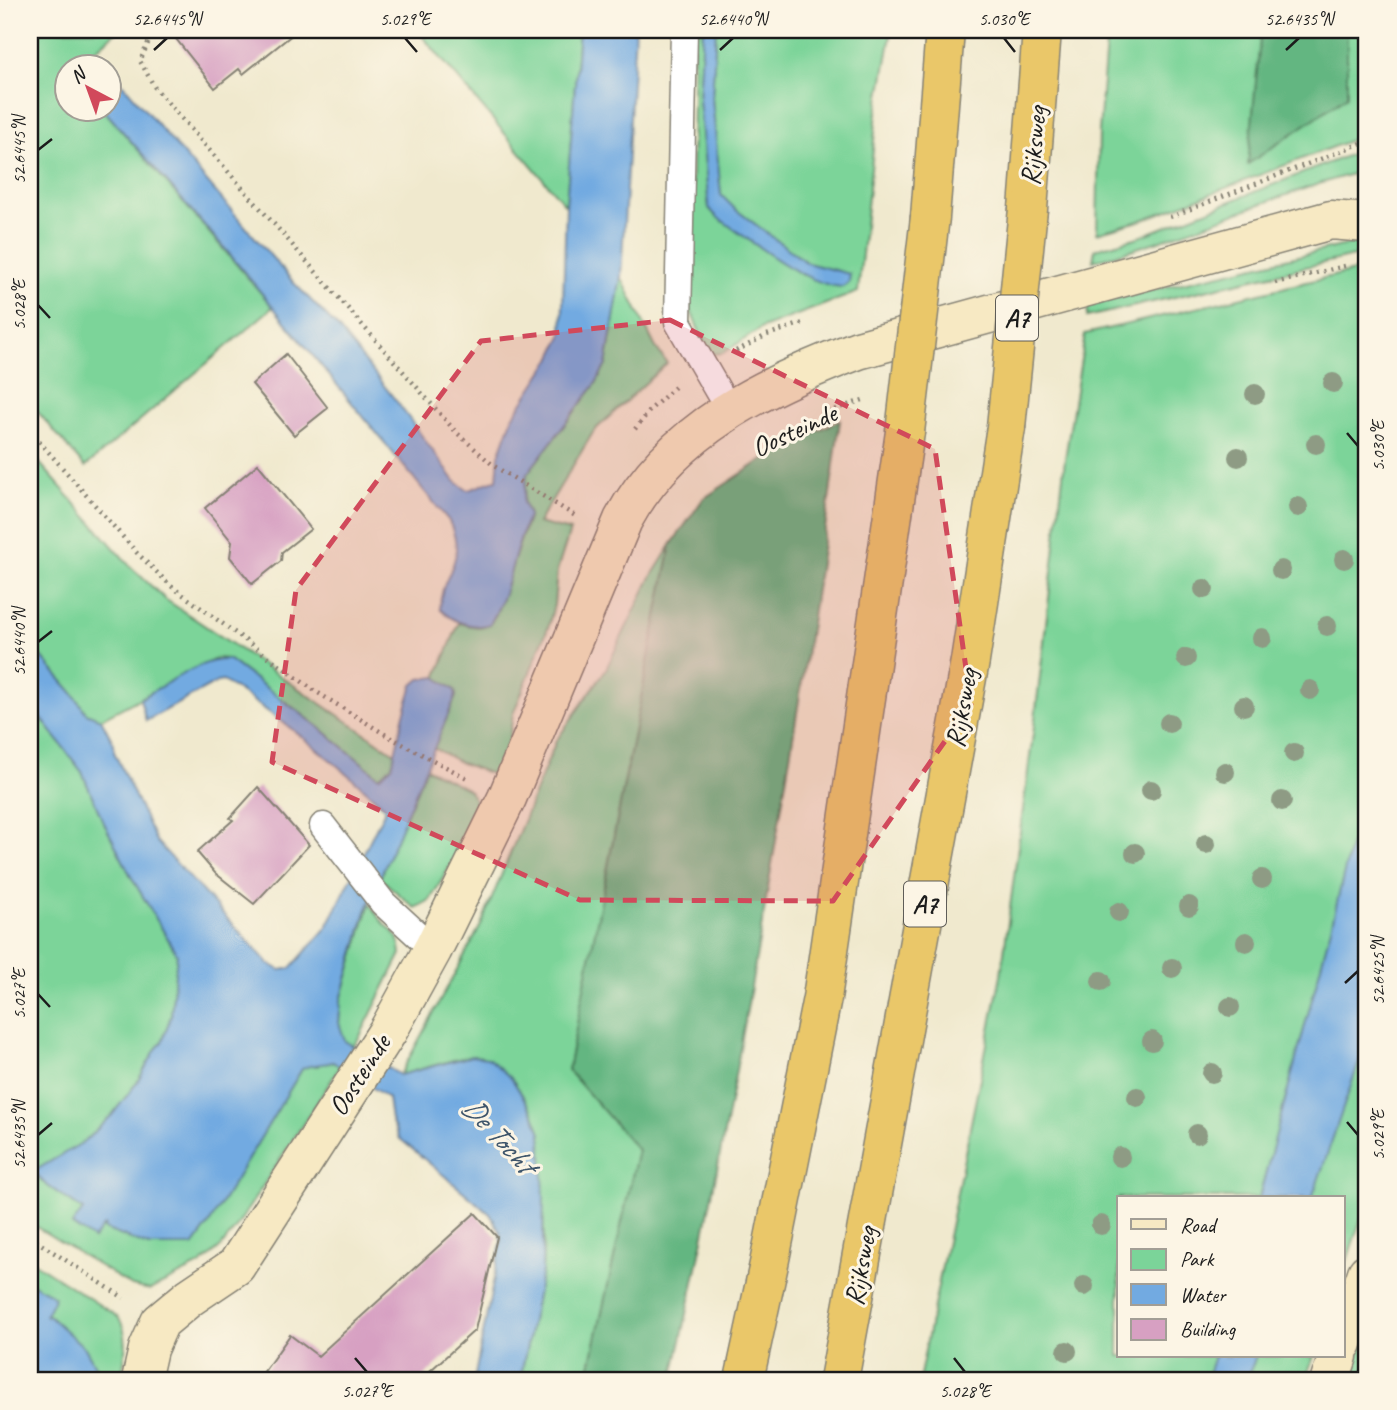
<svg xmlns="http://www.w3.org/2000/svg" width="1397" height="1410" font-family="Caveat,sans-serif">
	<style>
		.green { fill: #7bd499; stroke: #4c785a; stroke-width: 2 }
		.forest { fill: #64b681; stroke: #40694e; stroke-width: 2 }
		.water { fill: #72aae1; stroke: #47637e; stroke-width: 2 }
		.building { fill: #d7a0c2 }
		.lines { fill: none; stroke-linecap: round; stroke-linejoin: round }
		.lane-casing { stroke: #868275; stroke-width: 29 }
		.secondary-casing { stroke: #868275; stroke-width: 41 }
		.highway-casing { stroke: #868275; stroke-width: 41 }
		.path { stroke: #868275; stroke-width: 4.5; stroke-dasharray: 2 5; stroke-linecap: butt }
		.lane { stroke: #fff; stroke-width: 26 }
		.secondary { stroke: #f7e9c3; stroke-width: 38 }
		.highway { stroke: #eac769; stroke-width: 38 }
		.highway-bridge-casing { stroke: #868275; stroke-width: 41; stroke-linecap: butt }
		.highway-bridge { stroke: #eac769; stroke-width: 38 }
		.tree { fill: #8e9b84 }
		.marked { fill: #d1495b; fill-opacity: 0.2; stroke: #d1495b; stroke-width: 5; stroke-dasharray: 14 9; stroke-linejoin: round }
		.ticks { fill: none; stroke: #1c1c1c; stroke-width: 2.5 }
		.labels { text-anchor: middle; dominant-baseline: central; stroke-width: 6; stroke-linejoin: round; paint-order: stroke }
		.shield { fill: #fcf5e5; stroke: #5f5d58; stroke-width: 2 }
		.shield-label { font-size: 26px; font-weight: bold; fill: #1c1c1c }
		.street-label { font-size: 28px; fill: #1c1c1c; stroke: #fcf5e5 }
		.water-label { font-size: 30px; font-style: italic; fill: #3e556b; stroke: #fcf5e5 }
		.neatline { fill: none; stroke: #1c1c1c; stroke-width: 2.5 }
		.ticks-label { font-size: 18px; text-anchor: middle; fill: #1c1c1c }
	</style>
	<rect width="100%" height="100%" fill="#fcf5e5"/>
	<filter id="ink" filterUnits="userSpaceOnUse"><feTurbulence type="fractalNoise" baseFrequency=".0143" numOctaves="2"/><feDisplacementMap in="SourceGraphic" scale="14" xChannelSelector="R" yChannelSelector="G"/><feConvolveMatrix kernelMatrix="1 2 1 2 8 2 1 2 1" color-interpolation-filters="sRGB"/></filter>
	<filter id="wash" filterUnits="userSpaceOnUse"><feTurbulence type="fractalNoise" baseFrequency=".00686" numOctaves="4" result="noise"/><feDisplacementMap in="SourceGraphic" scale="28" xChannelSelector="R" yChannelSelector="G"/><feGaussianBlur stdDeviation="1.57" result="paint"/><feColorMatrix in="noise" values="0 0 0 0 0 0 0 0 0 0 0 0 0 0 0 0 0 1.4 0 .05"/><feComposite in="paint" operator="in"/></filter>
	<g filter="url(#wash)">
		<rect width="100%" height="100%" fill="#f0e9ce"/>
		<path class="green" d="M30,30H118L93,52L90,51L72,63L71,66H66V108L103,109L273,307L85,467L30,403Z
			M417,30H579L566,206Z
			M694,30H703L699,100L709,208L717,217L802,275L838,271L807,263L735,209L721,196L712,98L716,30H892L877,112L858,292L762,328L723,353L713,354L705,345L690,309Z
			M1107,30H1261L1249,163L1346,96L1347,30H1367V134L1139,221L1097,233L1099,132Z
			M1367,148V170C1274,194 1187,236 1093,261L1095,249L1139,237Z
			M1367,240V253L1087,317L1088,305Z
			M1367,268V1201L1343,1272V1198H1119V1356H1314L1305,1380H919L1001,975L1035,719L1065,459L1085,334Z
			M621,277L655,346L667,363L594,431L538,523L570,531L557,571L554,605L548,628L513,714L509,740L494,775L461,763L434,748L456,696L454,690L436,678L459,623C478,627 485,632 496,614L529,515L523,502L527,474L595,385L606,365Z
			M30,452L131,567L165,599L396,754L392,766L379,777L319,727L228,659L217,658L101,719L86,713L72,692L30,644Z
			M671,545L568,1070L638,1150L587,1380H520L542,1271L544,1238L541,1133L533,1112L512,1079L482,1057L472,1056L453,1060L400,1075L481,925L556,741L606,669L651,577Z
			M30,703L82,772L102,819L132,878L177,954L171,1016L162,1042L156,1049L138,1081L112,1115L85,1142L35,1173L45,1184L83,1210L93,1239L105,1224V1229L149,1246H193L209,1224L302,1069L308,1065L318,1066L339,1023L341,1000L370,903C374,909 379,918 384,923C397,935 399,936 401,954L360,1036L235,1229L221,1247L200,1265L150,1290L132,1286L30,1223Z
			M426,768L469,790L479,808L455,858L430,900L415,908L380,878Z
			M30,1260L118,1317C131,1335 124,1360 121,1380H103L44,1315L34,1285L30,1290Z
			M1367,1328V1362L1361,1380H1349Z"/>
		<path class="forest" d="M1261,30H1347V96L1248,164Z
			M840,420C820,572 796,724 770,876C742,1045 711,1213 672,1380H587L638,1150L568,1070L671,545L703,499L782,447Z"/>
		<path class="water" d="M579,30H635L621,277L606,365L595,385L527,474L523,502L529,515C513,551 510,591 490,624C474,630 451,621 440,609C440,571 469,566 449,521L226,250L103,109L108,108L109,68L295,284L338,328L397,402L455,481L467,490C479,488 486,481 497,480L499,455L513,417L551,359L562,336L566,206Z
			M703,30H716L712,98L721,195L735,209L807,263L850,274L849,282L843,287C805,286 749,239 717,217L709,208L699,100Z
			M90,51L107,66H71L72,63Z
			M30,644L72,692L86,713L101,719L114,744V752L156,841L268,963L280,970L291,968L327,927L386,808C335,762 282,718 223,681L217,682L146,721L140,699C164,686 202,657 229,660L319,727L379,777L392,766L404,714L413,685L420,679L436,677L455,690L456,696L366,911L341,1000L339,1023L345,1041L400,1075L472,1056L488,1058L512,1079L533,1113L541,1133L544,1196L542,1271L520,1380H474L501,1242L500,1231L490,1214L399,1138L391,1120L388,1098L333,1062C323,1065 311,1064 302,1069L209,1224L193,1246H149L104,1229L105,1224L93,1239L72,1225L83,1210L45,1184L35,1173L36,1170L85,1141L112,1115L138,1081L156,1049L162,1042L171,1016L177,954L132,878L102,819L82,772L30,703Z
			M1367,774V1039L1312,1198H1259L1332,924Z
			M34,1284L55,1297L45,1316L47,1317L48,1315L85,1348L103,1380H30V1290Z
			M1214,1356H1256L1247,1380H1206Z"/>
		<g id="blocks">
			<path class="building" d="M169,30H298L243,74L239,69L215,88Z
				M286,354L328,408L294,435L252,384Z
				M258,464L311,529L282,552L281,561L252,584L230,557L232,542L205,508Z
				M258,787L309,845L254,904L215,873L197,852L233,820L230,818Z
				M475,1213L497,1237L475,1330L420,1380H258L290,1335L318,1356Z"/>
		</g>
	</g>
	<g filter="url(#ink)">
		<use href="#blocks" fill-opacity="0" stroke="#868275" stroke-width="2"/>
		<g class="lines">
			<g class="lane-casing">
				<path id="lane" d="M684,30L678,322L729,410
					M323,826L383,903L433,949"/>
			</g>
			<g class="secondary-casing">
				<path id="secondary" d="M1343,1343L1367,1273
					M141,1380L148,1349L160,1322L190,1297L236,1266L388,1031L433,949L507,798L623,520C672,429 765,385 858,350L1331,220L1367,223
					M1330,1380L1338,1356"/>
			</g>
			<g class="highway-casing">
				<path id="highway" d="M1028,209L1042,30
					M930,217L945,30
					M744,1380L769,1264L822,998L905,432
					M839,1380L970,661L1006,427"/>
			</g>
			<path class="path" d="M154,30L140,61L155,88L456,432L494,466L577,517
				M1170,217L1367,141
				M1275,283L1345,266
				M736,351L767,335L806,322
				M821,414L866,399
				M635,429L652,408L675,387
				M30,431L137,553L171,586L315,691L391,738L469,779
				M30,1237L124,1298"/>
			<use href="#lane" class="lane"/>
			<use href="#secondary" class="secondary"/>
			<use href="#highway" class="highway"/>
			<g class="highway-bridge-casing">
				<path id="highway-bridge" d="M1006,427L1028,209
					M905,432L930,217"/>
			</g>
			<use href="#highway-bridge" class="highway-bridge"/>
		</g>
		<g class="tree">
			<circle cx="1333" cy="383" r="10"/>
			<circle cx="1255" cy="394" r="10"/>
			<circle cx="1316" cy="444" r="10"/>
			<circle cx="1238" cy="457" r="10"/>
			<circle cx="1298" cy="507" r="10"/>
			<circle cx="1344" cy="559" r="10"/>
			<circle cx="1281" cy="570" r="10"/>
			<circle cx="1204" cy="589" r="10"/>
			<circle cx="1327" cy="626" r="10"/>
			<circle cx="1262" cy="638" r="10"/>
			<circle cx="1186" cy="658" r="10"/>
			<circle cx="1310" cy="690" r="10"/>
			<circle cx="1244" cy="706" r="10"/>
			<circle cx="1169" cy="723" r="10"/>
			<circle cx="1294" cy="753" r="10"/>
			<circle cx="1225" cy="772" r="10"/>
			<circle cx="1151" cy="790" r="10"/>
			<circle cx="1282" cy="801" r="10"/>
			<circle cx="1206" cy="844" r="10"/>
			<circle cx="1135" cy="853" r="10"/>
			<circle cx="1262" cy="879" r="10"/>
			<circle cx="1189" cy="906" r="10"/>
			<circle cx="1119" cy="912" r="10"/>
			<circle cx="1246" cy="942" r="10"/>
			<circle cx="1172" cy="968" r="10"/>
			<circle cx="1101" cy="981" r="10"/>
			<circle cx="1230" cy="1007" r="10"/>
			<circle cx="1152" cy="1041" r="10"/>
			<circle cx="1212" cy="1073" r="10"/>
			<circle cx="1137" cy="1097" r="10"/>
			<circle cx="1197" cy="1134" r="10"/>
			<circle cx="1120" cy="1157" r="10"/>
			<circle cx="1101" cy="1225" r="10"/>
			<circle cx="1084" cy="1286" r="10"/>
			<circle cx="1067" cy="1351" r="10"/>
		</g>
	</g>
	<path class="marked" d="M670,320L935,449L971,704L833,901L580,900L272,762L296,590L481,341Z"/>
	<path class="ticks" d="M405,38L417,52M1004,38L1015,52M154,50L167,38M720,50L733,38M1286,50L1299,38M38,150L52,139M38,305L50,318M1347,433L1358,446M38,642L52,631M1345,983L1358,971M38,994L50,1007M1347,1122L1358,1135M38,1135L52,1123M355,1358L367,1372M954,1358L965,1372"/>
	<g class="labels">
		<g class="shield">
			<rect x="996" y="295.5" width="42" height="45" rx="5"/>
			<rect x="904" y="881.5" width="42" height="45" rx="5"/>
		</g>
		<g class="shield-label">
			<text x="1017" y="318">A7</text>
			<text x="925" y="904">A7</text>
		</g>
		<g class="street-label">
			<text transform="translate(1033 146) rotate(-85)">Rijksweg</text>
			<text transform="translate(794 430) rotate(-25)">Oosteinde</text>
			<text transform="translate(961 708) rotate(-80)">Rijksweg</text>
			<text transform="translate(359 1075) rotate(-57)">Oosteinde</text>
			<text transform="translate(860 1266) rotate(-80)">Rijksweg</text>
		</g>
		<g class="water-label">
			<text transform="translate(499 1135) rotate(47)">De Tocht</text>
		</g>
	</g>
	<rect width="1397" height="1410" fill="none" stroke="#fcf5e5" stroke-width="77"/>
	<rect x="1117" y="1196" width="228" height="161" fill="#fcf5e5" stroke="#a29e95" stroke-width="2"/>
	<rect x="1131" y="1219" width="35" height="10" fill="#f7e9c3" stroke="#a29e95" stroke-width="2"/>
	<text x="1180" y="1232" font-size="21" fill="#1c1c1c">Road</text>
	<rect x="1131" y="1249" width="35" height="21" fill="#7bd499" stroke="#a29e95" stroke-width="2"/>
	<text x="1180" y="1266" font-size="21" fill="#1c1c1c">Park</text>
	<rect x="1131" y="1284" width="35" height="21" fill="#72aae1" stroke="#a29e95" stroke-width="2"/>
	<text x="1180" y="1302" font-size="21" fill="#1c1c1c">Water</text>
	<rect x="1131" y="1319" width="35" height="21" fill="#d7a0c2" stroke="#a29e95" stroke-width="2"/>
	<text x="1180" y="1336" font-size="21" fill="#1c1c1c">Building</text>
	<g transform="translate(88 88) rotate(319)"><circle r="33" fill="#fcf5e5" stroke="#a29e95" stroke-width="2"/>
	<path d="M0-5L12 26L0 18L-12 26Z" fill="#d1495b"/>
	<text y="-10" font-size="19" font-weight="bold" text-anchor="middle" fill="#1c1c1c">N</text>
	</g>
	<rect x="38" y="38" width="1320" height="1334" class="neatline"/>
	<g class="ticks-label">
		<text x="167" y="25">52.6445°N</text>
		<text x="405" y="25">5.029°E</text>
		<text x="733" y="25">52.6440°N</text>
		<text x="1004" y="25">5.030°E</text>
		<text x="1299" y="25">52.6435°N</text>
		<text transform="translate(19 150) rotate(-90)" y="6">52.6445°N</text>
		<text transform="translate(19 305) rotate(-90)" y="6">5.028°E</text>
		<text transform="translate(1378 446) rotate(-90)" y="6">5.030°E</text>
		<text transform="translate(19 642) rotate(-90)" y="6">52.6440°N</text>
		<text transform="translate(1378 971) rotate(-90)" y="6">52.6425°N</text>
		<text transform="translate(19 994) rotate(-90)" y="6">5.027°E</text>
		<text transform="translate(19 1135) rotate(-90)" y="6">52.6435°N</text>
		<text transform="translate(1378 1135) rotate(-90)" y="6">5.029°E</text>
		<text x="367" y="1397">5.027°E</text>
		<text x="965" y="1397">5.028°E</text>
	</g>
</svg>
